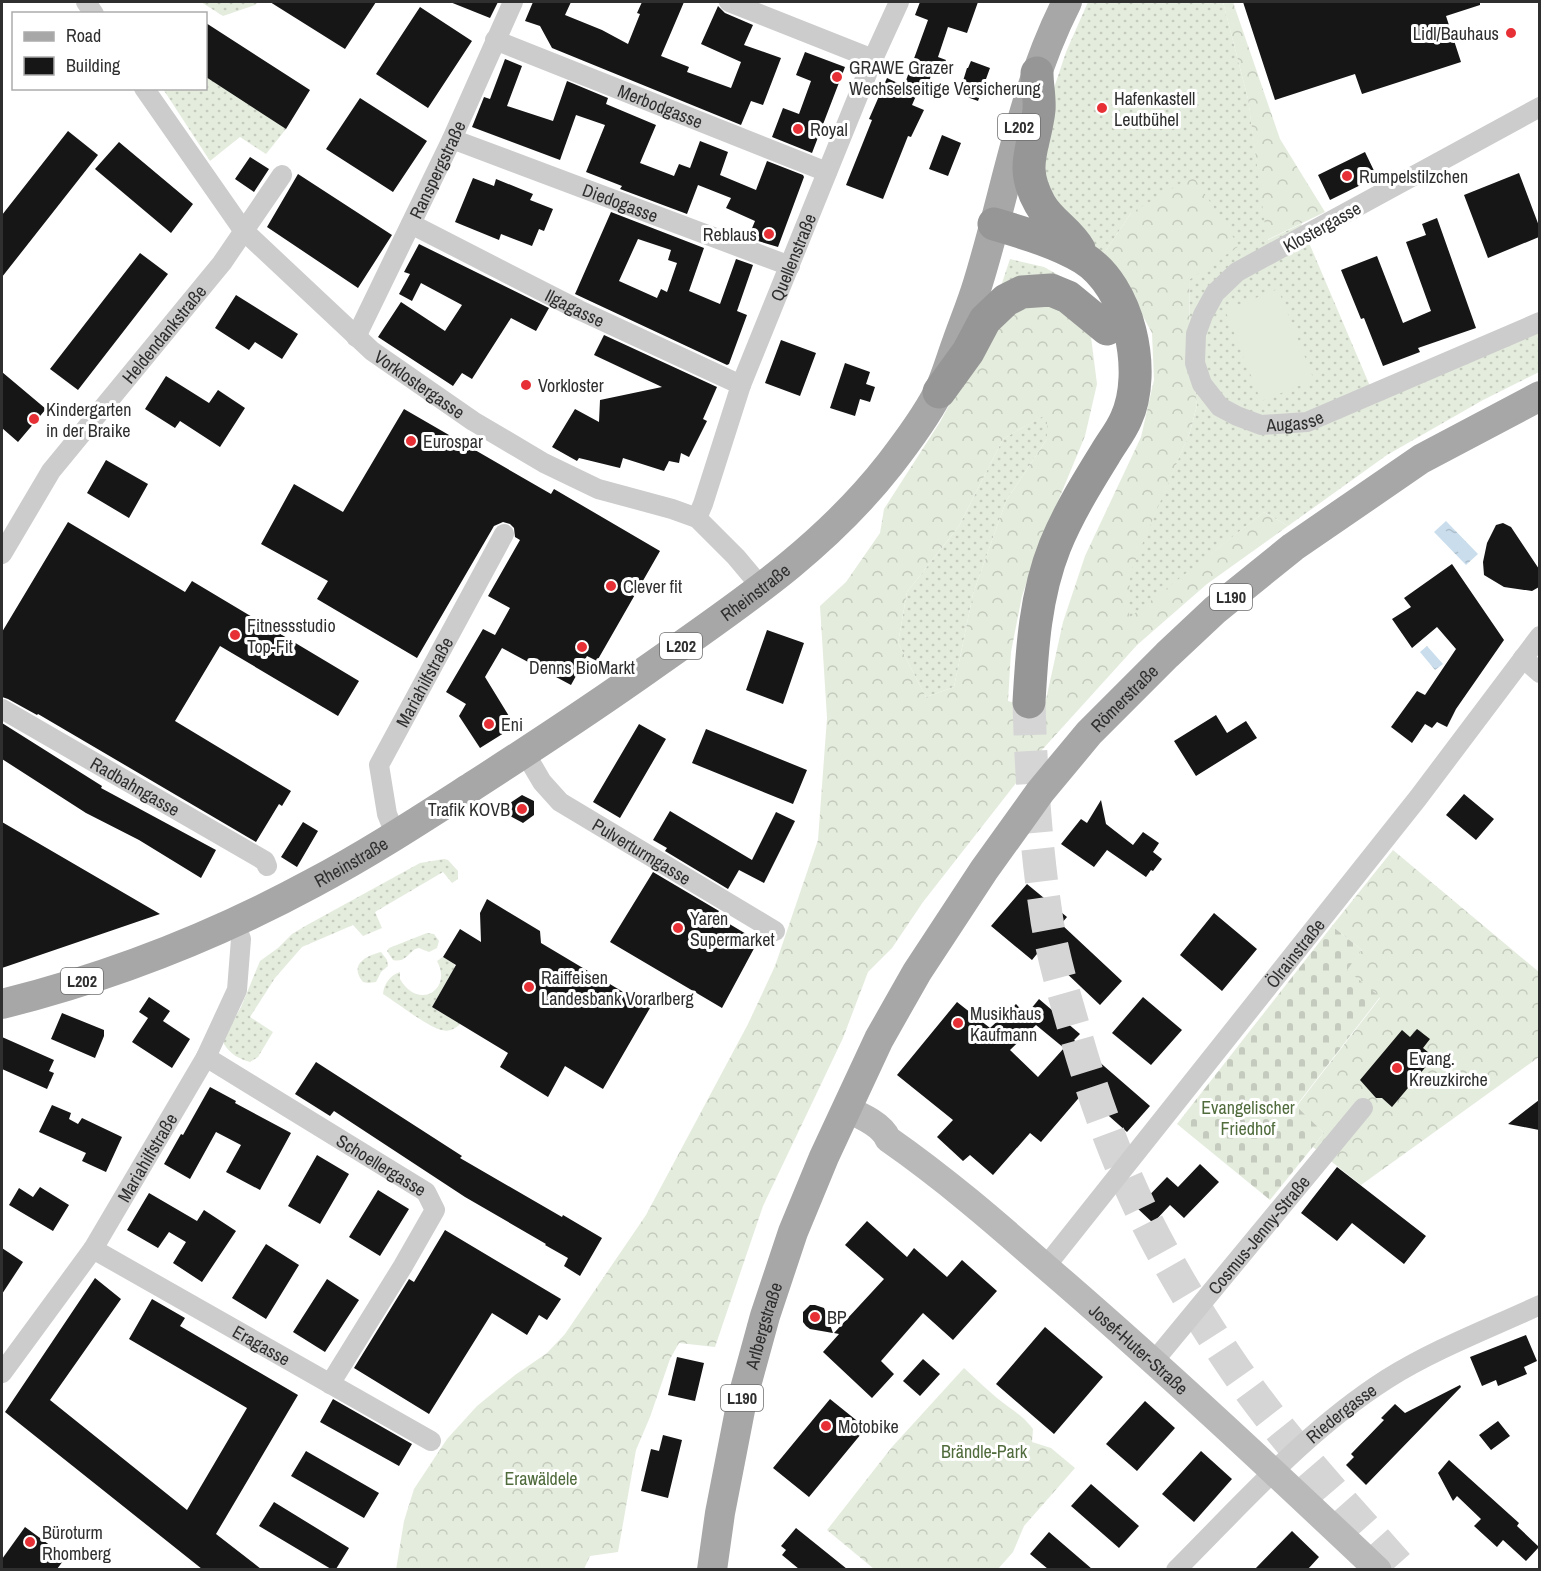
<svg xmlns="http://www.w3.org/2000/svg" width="1541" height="1571" font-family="'Archivo Narrow',sans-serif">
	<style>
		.grass { fill: url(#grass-dots) }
		.forest { fill: url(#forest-crowns); fill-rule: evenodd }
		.cemetery { fill: url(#cemetery-stones) }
		.pitch { fill: #e4ecdd }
		.water { fill: url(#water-ripples) }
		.building { fill: #161616; fill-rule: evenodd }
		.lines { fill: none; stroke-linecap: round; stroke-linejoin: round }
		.motorway-tunnel { stroke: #d5d5d5; stroke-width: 33; stroke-dasharray: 33 16; stroke-linecap: butt }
		.minor { stroke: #ccc; stroke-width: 20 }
		.secondary { stroke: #b9b9b9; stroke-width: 27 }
		.primary { stroke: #a7a7a7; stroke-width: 30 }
		.motorway { stroke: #969696; stroke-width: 33 }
		.poi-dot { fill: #e73035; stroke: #fff; stroke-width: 2 }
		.labels { text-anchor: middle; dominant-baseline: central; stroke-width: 6; stroke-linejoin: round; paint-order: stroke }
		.shield { fill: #fff; stroke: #6d6d6d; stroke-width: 1.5 }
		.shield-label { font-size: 16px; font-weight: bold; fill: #2f2f2f }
		.poi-label { font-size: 18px; fill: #2f2f2f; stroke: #fff; text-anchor: start }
		.street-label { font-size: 18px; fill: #2f2f2f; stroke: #fff }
		.park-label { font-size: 18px; fill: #506b3c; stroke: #fff }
	</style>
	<defs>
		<pattern id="grass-dots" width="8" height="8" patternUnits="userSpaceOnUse" patternTransform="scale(1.5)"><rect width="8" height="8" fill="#e4ecdd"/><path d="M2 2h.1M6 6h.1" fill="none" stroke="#c4cbbe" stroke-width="1.8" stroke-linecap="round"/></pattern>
		<pattern id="forest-crowns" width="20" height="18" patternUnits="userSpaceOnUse" patternTransform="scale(1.5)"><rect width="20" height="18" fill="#e4ecdd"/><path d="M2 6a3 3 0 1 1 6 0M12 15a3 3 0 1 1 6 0" fill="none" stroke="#c4cbbe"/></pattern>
		<pattern id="cemetery-stones" width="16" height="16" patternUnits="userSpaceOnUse" patternTransform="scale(1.5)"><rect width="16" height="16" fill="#e4ecdd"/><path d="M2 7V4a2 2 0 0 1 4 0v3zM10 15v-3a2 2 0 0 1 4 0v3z" fill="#c4cbbe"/></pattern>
		<pattern id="water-ripples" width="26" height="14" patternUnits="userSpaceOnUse" patternTransform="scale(1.5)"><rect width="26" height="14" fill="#c9ddec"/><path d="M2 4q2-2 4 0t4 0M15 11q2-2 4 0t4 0" fill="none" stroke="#adbecb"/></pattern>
	</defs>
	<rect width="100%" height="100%" fill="#fff"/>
	<path class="grass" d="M201,2H258L255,5L223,16Z
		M1088,2H1223L1248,99L1268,240L1301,224L1370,386L1539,314V372L1483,400L1387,455L1288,526L1264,512L1129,619V573L1190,432L1197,405L1190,334L1189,280L1131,213L1103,255L1048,201L1041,184L1049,103L1066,52Z
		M206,75L286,129L266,154L240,137L210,161L163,89L206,88Z
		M1010,259L1044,267L1071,282L1000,289Z
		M1048,413L1047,439L1006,501L973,594L954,687L926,697L898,643L907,592L959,526L1003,439Z
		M444,859L448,860L458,871V879L452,883L443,872L375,912L382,928L363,936L353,925L302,947L275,978L250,1017L273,1032L258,1057L250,1062C239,1059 230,1054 224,1044V1037L241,1007L260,961L278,948L292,934L307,925L420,863Z
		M427,933L434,934L439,941L437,948L429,952L419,948L415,949C408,954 404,963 393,960L387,951L389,948Z
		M381,952L387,960L388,966L381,972L376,982L368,983L363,982C349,965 365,956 381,952Z
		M443,957L454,964L455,967L432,1007L460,1024C455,1029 449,1032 442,1030C429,1028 396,1002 383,994C384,984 390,975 400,972V979C418,1011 453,990 437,961Z"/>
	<path class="forest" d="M1223,2H1233L1280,139L1325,212L1267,240L1248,99Z
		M1193,176L1239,246L1189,280L1190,334L1197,405L1190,432L1130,573L1129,618L1264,512L1288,526L1207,584L1137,645L1041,751L923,902L892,948L868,972L843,1038L763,1206L715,1347L679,1343L670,1359L650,1417L636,1450L618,1552L590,1556L584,1569L396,1570L404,1521L414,1489L447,1439L477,1406L515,1375L547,1353L565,1334L646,1215L748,1024L775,966L818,840L827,718L820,606L846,582L880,533L884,509L940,422L962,381L1010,308L1059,301L1091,337L1097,384L1085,436L1037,552L1022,596L1011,652L1008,701L1022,705L1045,704L1063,622L1085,556L1141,437L1154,380L1152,333L1124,281L1103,255L1131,213ZM1047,414V439L1006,501L973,594L954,687L926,697L898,643L907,592L959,526L1003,439Z
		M1393,850L1539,972V1057L1361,1185L1313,1147L1324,1133L1296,1107L1380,998L1346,970L1362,950L1332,926Z
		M964,1368C975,1378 985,1388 997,1398C1010,1409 1022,1414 1033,1429L1032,1442L1051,1448L1075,1468L1024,1526L1013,1552L998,1569H874L827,1530L892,1447Z"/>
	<path class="cemetery" d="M1332,926L1362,950L1347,970L1380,997L1296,1106L1324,1133L1270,1200L1177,1124Z"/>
	<path class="pitch" d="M1278,289L1314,380L1261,401L1225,310Z"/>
	<path class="water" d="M1446,521L1478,554L1466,565L1434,532Z
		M1427,646L1443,664L1435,670L1420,652Z"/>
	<path class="building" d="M270,2H376L345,49Z
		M450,2H498L490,18Z
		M533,2H571L565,15L602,30L628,44L640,14L637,13L642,2H684L661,56L689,67L687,72L731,88L741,62L701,44L718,6L725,13L753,25L744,45L781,58L763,105L751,101L741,125L552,48L540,26L525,21Z
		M920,2H978L967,33L948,27L938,57L946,60L940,74L932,72L929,82L923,80L912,105L924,110L911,137L908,136L883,199L846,185L872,120L869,119L887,78L904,86L928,20L915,15Z
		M1243,2H1480V5L1446,16L1461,62L1362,94L1355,74L1275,100Z
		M420,7L472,41L428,108L376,74Z
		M206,23L310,90L286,129L206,77Z
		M805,52L845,67L812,153L772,137L783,108L799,114L811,81L796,75Z
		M505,59L522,66L507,106L553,121L567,81L608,98L606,104L656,125L640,163L674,176L679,164L690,168L700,141L728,152L720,175L756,190L767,161L803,175L804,177L778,247L748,238L755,221L726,208L731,198L698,185L687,214L620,189L622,186L586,172L605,125L576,115L560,160L472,127L484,97L490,99Z
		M971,61L990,68L978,101L959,94L967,68H968Z
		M360,98L427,141L393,192L326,149Z
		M68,131L98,155L2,277V215Z
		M942,135L961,143L948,176L929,169Z
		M119,142L193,204L171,233L95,169Z
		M1365,152L1377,177L1330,200L1318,175Z
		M250,157L269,169L254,192L235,179Z
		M1519,173L1539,226V237L1488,258L1464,195Z
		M298,174L392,235L358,288L267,227Z
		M473,178L494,186L496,179L533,194L530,200L553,209L544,231L539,229L532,246L501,234L499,240L455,222Z
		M611,212L704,248L689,291L720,304L736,259L753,265L737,311L747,315L729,364L727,365L575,294ZM638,239L671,250L668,260L677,263L667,292L661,289L657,298L619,281Z
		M1437,218L1476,328L1418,348L1420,352L1383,366L1364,318L1361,319L1341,270L1377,256L1403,323L1431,311L1406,242L1426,235L1422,224Z
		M419,244L549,308L536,331L511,318L472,379L462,373L453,386L378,337L401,302L445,331L462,305L421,283L412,301L399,294L410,274L404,272Z
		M140,253L168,274L78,390L50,369Z
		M236,295L298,334L282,359L255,342L249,350L215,328Z
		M604,335L717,387L703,419L707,421L689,457L681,453L679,463L669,461L664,471L623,458L620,468L579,458L577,461L552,447L575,409L599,422L600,400L662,387L594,355Z
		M781,340L816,353L800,396L765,383Z
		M845,363L870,372L866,384L875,387L870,402L860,399L855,416L830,408Z
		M2,372L46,409L18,442L2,428Z
		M166,376L209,403L218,390L245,408L220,447L180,421L175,428L145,409Z
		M404,409L551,494L554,489L660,551L597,661L587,656L571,685L502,648L485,677L515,726L480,748L459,716L466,704L446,692L483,629L495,635L510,608L488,596L520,540L515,537L514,528L510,524L503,522L494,526L417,658L317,599L328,581L261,544L294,484L343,512Z
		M106,460L148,484L129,518L87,493Z
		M68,522L185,592L192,581L359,681L338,716L220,646L175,721L291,791L282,806L279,804L256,842L38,714L37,715L8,699L2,697V632Z
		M1503,523L1511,527L1539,569V587L1532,591L1504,587L1484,575L1483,562L1487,543L1496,525Z
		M1452,564L1504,640L1456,709L1447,727L1437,722L1432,728L1425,724L1412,743L1391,727L1417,691L1425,695L1456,649L1437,627L1412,648L1392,619L1411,607L1404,598Z
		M767,630L804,643L783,704L746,690Z
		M1216,715L1227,733L1246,721L1257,738L1196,776L1174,741Z
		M2,723L102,786L101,788L216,850L201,878L139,840L86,813L2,759Z
		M639,724L666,739L620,818L593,802Z
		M706,729L807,770L793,804L692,763Z
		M1464,794L1494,819L1476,840L1446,815Z
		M522,795L534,801V815L523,823L510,816V803Z
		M1101,800L1106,824L1133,845L1143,832L1159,843L1153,852L1162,859L1153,871L1151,870L1146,877L1107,850L1094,867L1061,844L1081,819L1087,823Z
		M670,811L752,860L776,812L795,821L764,883L739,870L728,889L665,851L667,848L653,840Z
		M2,822L160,914L2,968Z
		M303,822L318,831L297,867L281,857Z
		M653,872L719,911L716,916L758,941L722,1008L610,942Z
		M1027,884L1067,917L1061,924L1122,981L1100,1005L1041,949L1032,960L991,926Z
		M487,899L540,931L541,943L650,1008L603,1089L565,1066L548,1097L500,1067L508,1053L432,1007L456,965L443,957L460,929L481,942L480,913Z
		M1214,913L1257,949L1222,991L1180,955Z
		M149,997L170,1011L163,1021L190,1039L172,1068L132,1042L148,1018L139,1012Z
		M1143,997L1182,1030L1151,1065L1112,1033Z
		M1039,999L1080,1034L1074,1040L1150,1106L1127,1132L1083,1093L1041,1142L1030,1133L993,1175L970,1155L963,1161L937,1137L953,1120L897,1075L957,1002L990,1028L1016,1004L1026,1015ZM1036,1025L1064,1048L1038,1077L1010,1050Z
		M62,1013L104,1030V1036L95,1058L51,1039Z
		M1417,1029L1430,1039L1423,1048L1434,1057L1392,1107L1382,1098H1376L1360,1080L1402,1030L1410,1037Z
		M2,1037L54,1060L49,1071L54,1073L47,1089L2,1069Z
		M316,1062L462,1156L460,1158L562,1217L563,1215L602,1238L580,1276L564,1266L568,1258L545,1245L546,1244L465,1197L334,1111L330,1116L295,1094Z
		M210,1087L236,1101L235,1103L291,1133L260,1190L226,1172L241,1145L216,1132L190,1179L164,1164L181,1134L183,1135Z
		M1539,1100V1130L1508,1124Z
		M52,1105L71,1113L69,1119L78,1124L82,1118L122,1137L106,1172L82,1161L86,1153L39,1132Z
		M317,1155L349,1174L320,1224L288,1206Z
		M1200,1164L1219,1182L1184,1218L1170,1205L1153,1223L1137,1208L1167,1177L1178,1187Z
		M1337,1167L1426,1236L1404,1264L1352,1223L1337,1241L1301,1213Z
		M40,1187L69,1205L53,1231L9,1205L19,1188L33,1197Z
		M378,1190L409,1209L380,1256L349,1237Z
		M149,1193L197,1221L204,1210L236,1231L202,1282L173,1263L186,1242L169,1232L158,1248L127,1230Z
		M867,1221L907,1257L914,1248L947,1277L962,1260L997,1291L953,1340L923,1313L881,1361L894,1374L872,1398L823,1352L839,1334L834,1333L884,1279L845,1245Z
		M445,1230L561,1299L547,1320L539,1315L527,1335L492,1313L429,1414L354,1368L409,1279L414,1282Z
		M266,1244L299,1265L266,1319L232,1298Z
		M2,1248L23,1262L2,1294Z
		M95,1278L121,1299L50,1400L187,1510L247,1408L129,1339L152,1299L185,1318L180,1326L298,1395L216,1534L261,1569H202L5,1412Z
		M327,1279L359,1300L325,1352L293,1332Z
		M810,1305H815L824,1308L833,1333L810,1329L806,1326L803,1322V1312Z
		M1045,1327L1103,1377L1054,1434L996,1384Z
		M1526,1335L1537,1361L1524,1367L1527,1374L1498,1386L1496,1380L1482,1386L1470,1357Z
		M677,1357L704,1363L695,1401L668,1395Z
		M923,1359L940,1374L920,1396L903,1381Z
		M1460,1385L1461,1387L1366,1485L1346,1465L1354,1457L1351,1454L1384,1420L1381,1418L1395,1404L1405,1413Z
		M333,1399L412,1444L399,1466L320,1422Z
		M830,1399L866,1428L809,1497L773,1468Z
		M1145,1401L1175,1428L1137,1471L1106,1444Z
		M1498,1421L1510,1436L1491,1450L1479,1435Z
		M663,1435L682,1440L668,1498L641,1491L651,1449L659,1451Z
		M306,1451L379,1493L364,1518L291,1476Z
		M1201,1451L1232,1479L1194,1522L1162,1494Z
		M1449,1460L1519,1523L1517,1526L1539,1547L1526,1561L1503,1540L1497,1547L1474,1526L1481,1519L1457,1496L1453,1501L1438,1473Z
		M1091,1484L1139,1526L1119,1548L1071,1506Z
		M274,1502L349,1548L336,1569H331L259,1526Z
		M25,1527L66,1557L57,1569H2V1559Z
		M796,1528L847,1569H799L782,1555L786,1550L781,1546Z
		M1292,1531L1319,1557L1308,1569H1255Z
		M1049,1532L1092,1569H1048L1030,1554Z"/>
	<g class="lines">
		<path class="motorway-tunnel" d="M1029,702C1031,776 1036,849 1047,921C1053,956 1063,991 1073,1025C1090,1087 1112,1149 1140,1208C1165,1260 1196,1311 1228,1359C1279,1435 1342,1502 1402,1570"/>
		<g class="minor">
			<path d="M86,2L94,14"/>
			<path d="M729,2L873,59"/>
			<path id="s1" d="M495,40L827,172"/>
			<path id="s2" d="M144,88L243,230L372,351L473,421L544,463L598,489L672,509L697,518L736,557L762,588"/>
			<path id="s3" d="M1540,107L1237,272L1215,293L1203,315L1196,334L1195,363L1202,384L1220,407L1237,416L1261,425L1307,422L1540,322"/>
			<path id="s4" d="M452,139L790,266"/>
			<path id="s5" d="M411,224L579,310L741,385"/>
			<path id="s6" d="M356,337L452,139L513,2"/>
			<path id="s7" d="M697,518L703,504L741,385L873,59L899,2"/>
			<path id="s8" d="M2,554L51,471L222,263L282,175"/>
			<path d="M1523,658L1540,673"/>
			<path id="s9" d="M2,709L265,861L267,866"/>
			<path id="s10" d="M525,753L542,782L560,802L775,931"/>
			<path id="s11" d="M396,836L387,814L379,765L504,534"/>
			<path id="s12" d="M206,1057L426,1192L435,1210L403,1266L330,1384"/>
			<path id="s13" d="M93,1249L431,1441"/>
			<path id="s14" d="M1046,1266L1418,798L1540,636"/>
			<path id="s15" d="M1154,1361L1363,1108"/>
			<path id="s16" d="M2,1373L93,1249L206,1057L237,990L241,939L235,922"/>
			<path id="s17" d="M1176,1570C1243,1503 1307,1430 1387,1379C1435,1349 1488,1329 1540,1305"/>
		</g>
		<path class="secondary" id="s18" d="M846,1109C860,1115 882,1124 888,1139C944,1178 995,1222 1046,1267C1160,1365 1269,1467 1378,1570"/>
		<g class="primary">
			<path id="s19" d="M2,1004C110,977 215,936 313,883C368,854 420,820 473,786C532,748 590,710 648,669C737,606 822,551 890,464C907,442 925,418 938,393C946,377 951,358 957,342C964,322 972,303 978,283C1007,189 1022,90 1067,2"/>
			<path id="s20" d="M712,1570L720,1513L742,1400L765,1316L793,1232L824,1157L879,1039L917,972L984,870L1040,792L1089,733L1167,655L1215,610L1293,547L1421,459L1540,396"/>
		</g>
		<path class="motorway" d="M1037,73C1037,85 1040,98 1039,110C1035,148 1018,165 1040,204C1050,222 1069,231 1079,249
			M994,224C1024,233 1056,242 1083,258C1129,286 1148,371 1126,419C1121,431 1112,442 1105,454C1087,483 1068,514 1055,546C1035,596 1032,650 1029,702
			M939,392L968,352L985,320L1006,300L1022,292L1051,290L1068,297L1107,329"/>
	</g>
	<g class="poi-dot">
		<circle cx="1511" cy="33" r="6"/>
		<circle cx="837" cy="77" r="6"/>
		<circle cx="1102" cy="108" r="6"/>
		<circle cx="798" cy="129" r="6"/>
		<circle cx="1347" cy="176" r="6"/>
		<circle cx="769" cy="234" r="6"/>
		<circle cx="526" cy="385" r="6"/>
		<circle cx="34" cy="419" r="6"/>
		<circle cx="411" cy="441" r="6"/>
		<circle cx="611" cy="586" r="6"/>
		<circle cx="235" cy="635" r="6"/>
		<circle cx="582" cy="647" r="6"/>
		<circle cx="489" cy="724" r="6"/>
		<circle cx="522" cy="809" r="6"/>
		<circle cx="678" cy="928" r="6"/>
		<circle cx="529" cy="987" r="6"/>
		<circle cx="958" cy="1023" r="6"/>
		<circle cx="1397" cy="1068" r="6"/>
		<circle cx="815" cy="1317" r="6"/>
		<circle cx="826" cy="1426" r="6"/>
		<circle cx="30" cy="1542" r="6"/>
	</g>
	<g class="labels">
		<g class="shield">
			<rect x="998" y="114" width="42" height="26" rx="4.5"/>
			<rect x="1210" y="584" width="42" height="26" rx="4.5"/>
			<rect x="660" y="633" width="42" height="26" rx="4.5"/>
			<rect x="61" y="968" width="42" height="26" rx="4.5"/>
			<rect x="721" y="1385" width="42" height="26" rx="4.5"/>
		</g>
		<g class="shield-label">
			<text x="1019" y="127">L202</text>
			<text x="1231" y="597">L190</text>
			<text x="681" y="646">L202</text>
			<text x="82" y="981">L202</text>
			<text x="742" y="1398">L190</text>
		</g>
		<g class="poi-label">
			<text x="1499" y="33" text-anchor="end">Lidl/Bauhaus</text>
			<text x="849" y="67">GRAWE Grazer<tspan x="849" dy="21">Wechselseitige Versicherung</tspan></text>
			<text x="1114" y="98">Hafenkastell<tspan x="1114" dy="21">Leutbühel</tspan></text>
			<text x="810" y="129">Royal</text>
			<text x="1359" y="176">Rumpelstilzchen</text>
			<text x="757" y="234" text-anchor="end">Reblaus</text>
			<text x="538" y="385">Vorkloster</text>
			<text x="46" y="409">Kindergarten<tspan x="46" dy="21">in der Braike</tspan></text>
			<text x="423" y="441">Eurospar</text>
			<text x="623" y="586">Clever fit</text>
			<text x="247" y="625">Fitnessstudio<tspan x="247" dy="21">Top-Fit</tspan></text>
			<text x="582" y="667" text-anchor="middle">Denns BioMarkt</text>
			<text x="501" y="724">Eni</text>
			<text x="510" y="809" text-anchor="end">Trafik KOVB</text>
			<text x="690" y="918">Yaren<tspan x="690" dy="21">Supermarket</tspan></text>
			<text x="541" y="977">Raiffeisen<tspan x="541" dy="21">Landesbank Vorarlberg</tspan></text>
			<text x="970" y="1013">Musikhaus<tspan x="970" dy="21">Kaufmann</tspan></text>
			<text x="1409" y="1058">Evang.<tspan x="1409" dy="21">Kreuzkirche</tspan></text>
			<text x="827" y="1317">BP</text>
			<text x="838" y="1426">Motobike</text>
			<text x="42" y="1532">Büroturm<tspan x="42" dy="21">Rhomberg</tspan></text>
		</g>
		<g class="street-label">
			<text stroke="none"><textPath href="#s1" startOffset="178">Merbodgasse</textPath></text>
			<text stroke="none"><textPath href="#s6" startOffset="186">Ranspergstraße</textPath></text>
			<text stroke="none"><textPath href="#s4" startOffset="180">Diedogasse</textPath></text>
			<text transform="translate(1322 227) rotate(-29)">Klostergasse</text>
			<text stroke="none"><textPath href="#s7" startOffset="278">Quellenstraße</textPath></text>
			<text stroke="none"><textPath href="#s5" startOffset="184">Ilgagasse</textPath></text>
			<text stroke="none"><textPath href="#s8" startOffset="274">Heldendankstraße</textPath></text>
			<text stroke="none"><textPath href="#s2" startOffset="408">Vorklostergasse</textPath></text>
			<text stroke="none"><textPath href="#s3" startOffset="580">Augasse</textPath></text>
			<text stroke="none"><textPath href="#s19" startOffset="864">Rheinstraße</textPath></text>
			<text stroke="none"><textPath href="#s11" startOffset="168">Mariahilfstraße</textPath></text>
			<text stroke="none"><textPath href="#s20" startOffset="981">Römerstraße</textPath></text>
			<text stroke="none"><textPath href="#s9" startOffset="154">Radbahngasse</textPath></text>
			<text stroke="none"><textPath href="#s10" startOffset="156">Pulverturmgasse</textPath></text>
			<text stroke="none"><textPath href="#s19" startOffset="378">Rheinstraße</textPath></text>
			<text stroke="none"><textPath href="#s14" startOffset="400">Ölrainstraße</textPath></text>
			<text stroke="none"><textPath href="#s16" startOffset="260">Mariahilfstraße</textPath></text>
			<text stroke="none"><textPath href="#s12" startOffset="206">Schoellergasse</textPath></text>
			<text stroke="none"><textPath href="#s15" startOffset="164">Cosmus-Jenny-Straße</textPath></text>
			<text stroke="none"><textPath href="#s20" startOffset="250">Arlbergstraße</textPath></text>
			<text stroke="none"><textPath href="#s13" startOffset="194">Eragasse</textPath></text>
			<text stroke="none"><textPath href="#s18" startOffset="380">Josef-Huter-Straße</textPath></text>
			<text stroke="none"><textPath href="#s17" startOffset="228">Riedergasse</textPath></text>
		</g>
		<g class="park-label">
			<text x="1248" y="1107">Evangelischer<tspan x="1248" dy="21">Friedhof</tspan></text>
			<text x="984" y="1451">Brändle-Park</text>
			<text x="541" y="1478">Erawäldele</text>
		</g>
	</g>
	<rect width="1541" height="1571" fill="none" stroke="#2f2f2f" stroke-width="6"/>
	<rect x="12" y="12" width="195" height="78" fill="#ffffff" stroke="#acacac" stroke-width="1.5"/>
	<rect x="24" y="32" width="30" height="9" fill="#a7a7a7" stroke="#acacac" stroke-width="1.5"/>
	<text x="66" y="42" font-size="18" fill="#2f2f2f">Road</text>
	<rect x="24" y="57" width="30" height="18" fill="#161616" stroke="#acacac" stroke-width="1.5"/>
	<text x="66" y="72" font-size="18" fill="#2f2f2f">Building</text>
</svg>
